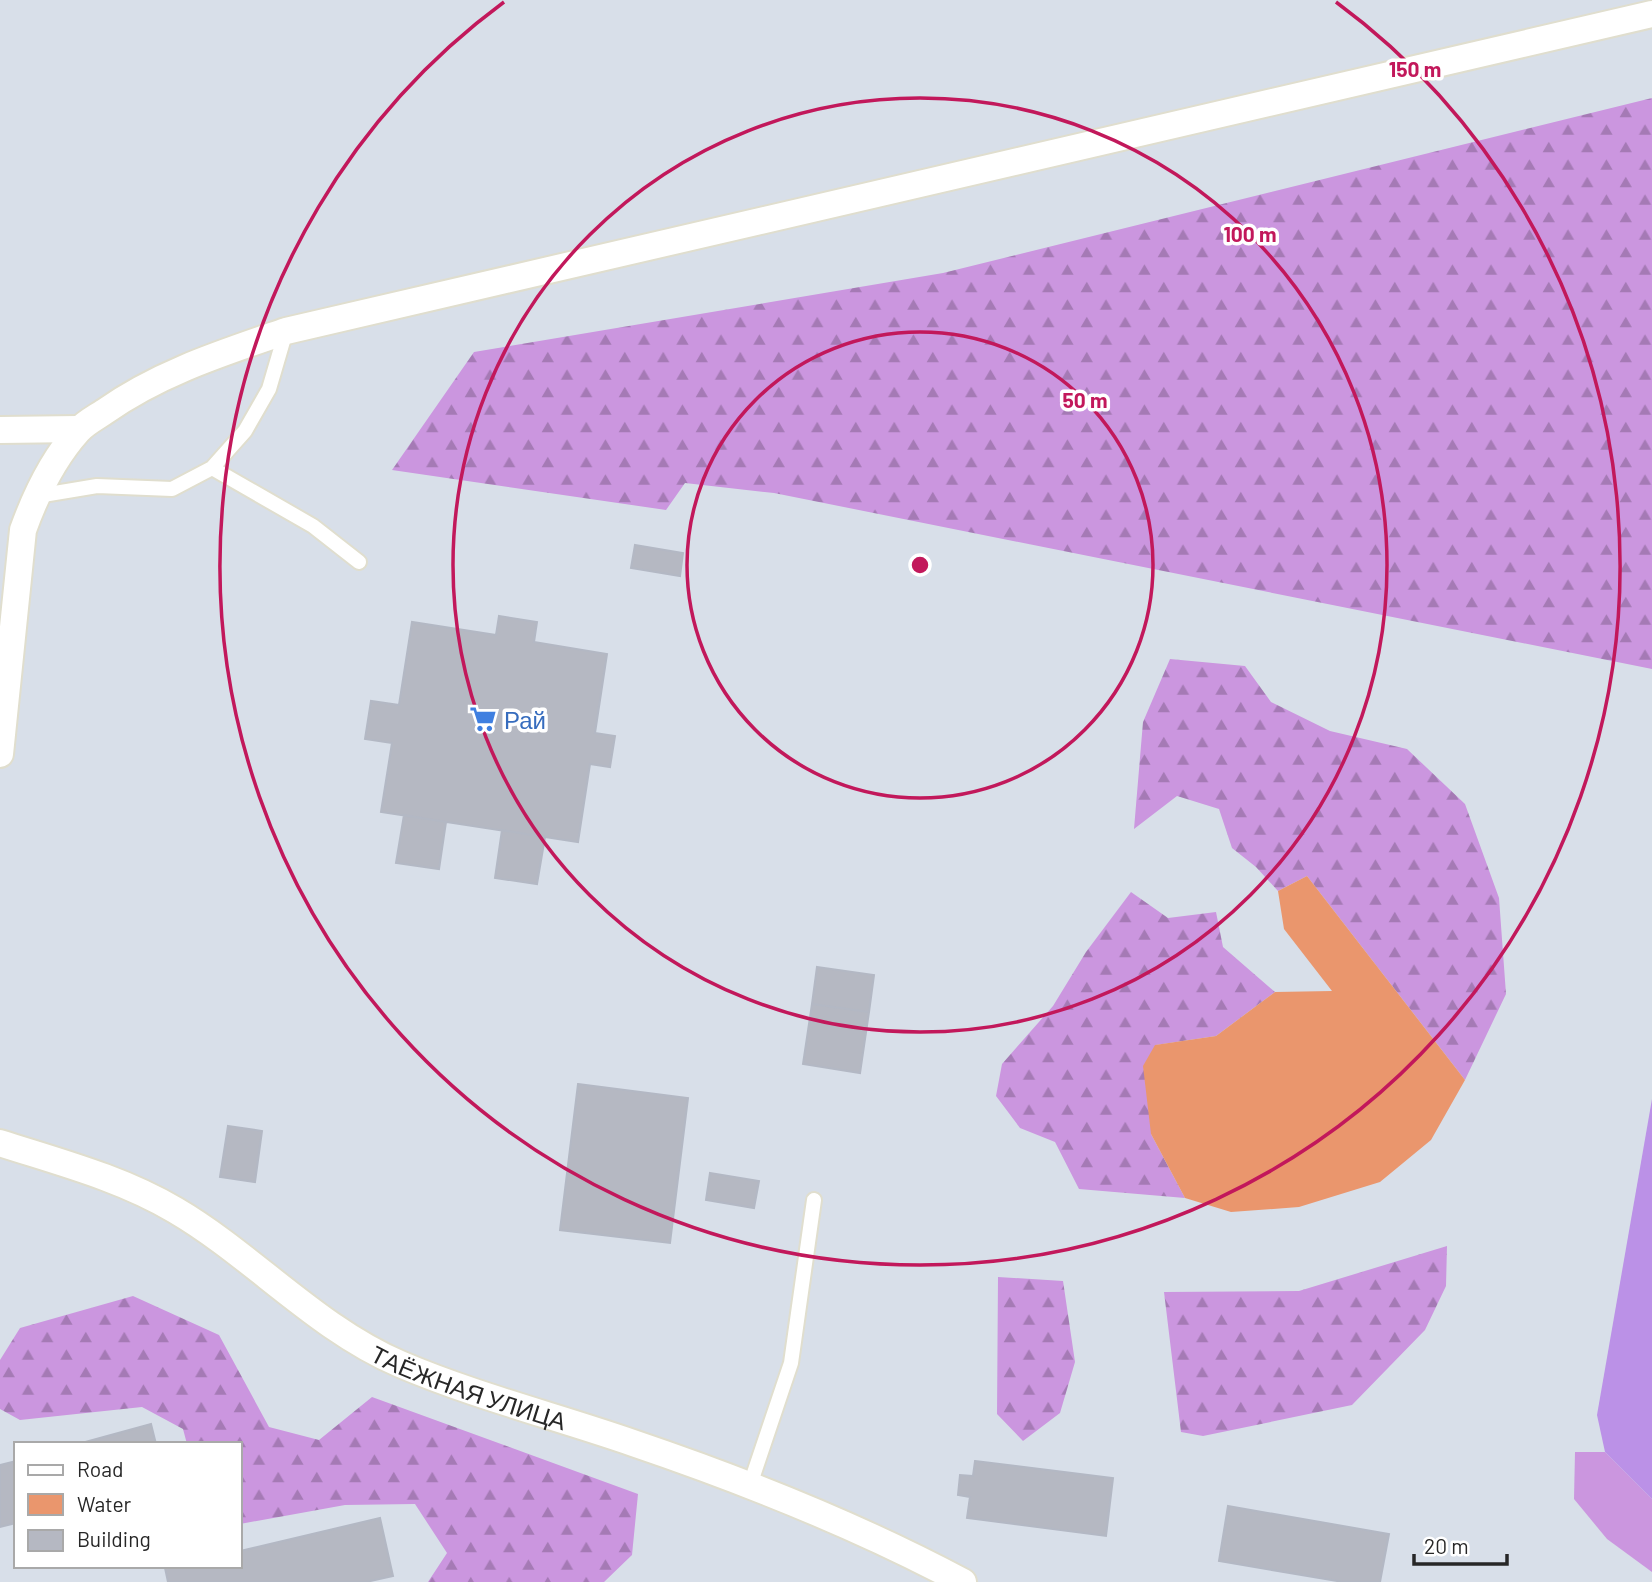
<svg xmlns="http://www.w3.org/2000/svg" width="1652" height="1582" font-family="Barlow,sans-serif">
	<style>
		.grass { fill: #cb96df }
		.forest { fill: url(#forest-firs) }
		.pitch { fill: #bb91e7 }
		.water { fill: #ea966d }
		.building { fill: #b5b8c2; stroke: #b3b8c4; stroke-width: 2 }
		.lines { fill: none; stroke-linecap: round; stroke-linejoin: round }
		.service-casing { stroke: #e0dece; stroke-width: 18 }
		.minor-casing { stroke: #e0dece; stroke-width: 30 }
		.service { stroke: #fff; stroke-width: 14 }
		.minor { stroke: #fff; stroke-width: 26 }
		.ring { fill: none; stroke: #c2185b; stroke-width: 3.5 }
		.labels { text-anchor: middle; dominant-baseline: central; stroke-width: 7; stroke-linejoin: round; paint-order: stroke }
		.shop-label { font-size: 24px; fill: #366cbe; stroke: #fff; text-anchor: start }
		.street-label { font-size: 24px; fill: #272727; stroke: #fff }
		.centre { fill: #c2185b; stroke: #fff; stroke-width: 3.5 }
		.ring-label { font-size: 21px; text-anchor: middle; font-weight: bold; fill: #c2185b; stroke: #fff; stroke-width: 7; stroke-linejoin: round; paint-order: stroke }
	</style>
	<defs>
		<pattern id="forest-firs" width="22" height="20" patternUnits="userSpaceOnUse" patternTransform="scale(1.75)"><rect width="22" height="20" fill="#cb96df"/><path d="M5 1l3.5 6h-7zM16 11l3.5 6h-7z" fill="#a57ab5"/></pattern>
	</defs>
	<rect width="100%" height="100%" fill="#d8dfe9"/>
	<path class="grass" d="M1575,1452H1605L1652,1499V1572L1607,1539L1574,1499Z"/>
	<path class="forest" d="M1652,98V669L774,493L685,483L666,510L392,470L474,352L943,273Z
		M1170,659L1245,666L1271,702L1330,731L1407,749L1465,804L1499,898L1506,994L1465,1080L1307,876L1278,891L1256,867L1232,848L1219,809L1177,796L1134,829L1143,722Z
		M1131,892L1168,918L1216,912L1223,947L1275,992L1216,1036L1156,1045L1151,1134L1185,1198L1079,1189L1055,1142L1020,1128L996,1096L1002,1064L1053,1006L1086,952Z
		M1447,1246L1446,1286L1425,1330L1352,1405L1203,1436L1181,1432L1164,1292L1299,1291Z
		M998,1277L1063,1281L1075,1362L1060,1413L1023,1441L997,1414Z
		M133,1296L219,1335L269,1427L319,1440L372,1397L638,1494L632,1555L604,1582H428L447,1553L415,1504L345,1505L240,1524V1444H187L183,1429L142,1407L20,1420L0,1409V1360L20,1328Z"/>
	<path class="pitch" d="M1652,1099V1499L1605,1452L1597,1415Z"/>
	<path class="water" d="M1307,876L1465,1080L1431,1140L1380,1182L1299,1207L1231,1212L1185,1198L1151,1134L1143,1066L1155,1045L1216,1036L1275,992L1332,991L1284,929L1278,891Z"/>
	<path class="building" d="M635,545L683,553L680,576L631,568Z
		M499,616L537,622L534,642L607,654L595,733L615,736L610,767L590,764L578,842L381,812L392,743L365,739L371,701L399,705L412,622L496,635Z
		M404,815L446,822L439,869L396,863Z
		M502,830L545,837L537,884L495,878Z
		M817,967L874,975L869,1012L812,1004Z
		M812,1004L869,1012L860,1073L803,1064Z
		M578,1084L688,1098L670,1243L560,1230Z
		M228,1126L262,1131L255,1182L220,1177Z
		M710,1173L759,1181L754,1208L706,1200Z
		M151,1424L156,1444H78Z
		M16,1461V1523L0,1527V1465Z
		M975,1461L1113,1478L1106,1536L967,1518L970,1497L958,1495L960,1475L973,1476Z
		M1228,1506L1389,1534L1380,1582H1343L1219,1561Z
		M380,1518L393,1576L366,1582H168L165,1568L240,1566V1551Z"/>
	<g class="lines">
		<g class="service-casing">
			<path id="service" d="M212,468L313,526L359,562
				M37,496L97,486L172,489L212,468L245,431L269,389L286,331
				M750,1485L791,1363L814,1200"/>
		</g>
		<g class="minor-casing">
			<g id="minor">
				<path d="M0,430L79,429"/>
				<path d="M0,754L23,530C36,494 52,460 78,431C85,423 95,418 104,412C159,373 222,353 286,331L1652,14"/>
				<path id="s1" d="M0,1143C59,1162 121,1178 175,1210C252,1255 316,1328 400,1364C475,1396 555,1416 633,1443C745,1481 858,1526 963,1582"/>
			</g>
		</g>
		<use href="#service" class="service"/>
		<use href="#minor" class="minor"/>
	</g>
	<g class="ring">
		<circle cx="920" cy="565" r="233"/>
		<circle cx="920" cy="565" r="467"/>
		<path d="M1336 2A700 700 0 1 1 504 2"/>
	</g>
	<defs>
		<g id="supermarket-bare" transform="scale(2.1)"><path d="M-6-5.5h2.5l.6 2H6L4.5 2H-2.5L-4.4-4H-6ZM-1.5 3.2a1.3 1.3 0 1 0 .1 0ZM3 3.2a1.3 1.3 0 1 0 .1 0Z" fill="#3f7fe0" stroke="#fff" stroke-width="2.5" paint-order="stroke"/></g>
	</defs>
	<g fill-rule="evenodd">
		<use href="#supermarket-bare" x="483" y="719"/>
	</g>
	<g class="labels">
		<g class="shop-label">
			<text x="504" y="719">Рай</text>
		</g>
		<g class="street-label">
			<text stroke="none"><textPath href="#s1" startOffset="534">ТАЁЖНАЯ УЛИЦА</textPath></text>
		</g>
	</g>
	<circle cx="920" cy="565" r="10" class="centre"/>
	<g class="ring-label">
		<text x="1415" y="77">150 m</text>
		<text x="1250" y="242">100 m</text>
		<text x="1085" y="408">50 m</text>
	</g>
	<rect x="14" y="1442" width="228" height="126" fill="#ffffff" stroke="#a9a9a9" stroke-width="2"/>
	<rect x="28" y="1465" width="35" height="10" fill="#ffffff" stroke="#a9a9a9" stroke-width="2"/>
	<text x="77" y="1477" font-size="21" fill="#272727">Road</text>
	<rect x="28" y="1494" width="35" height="21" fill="#ea966d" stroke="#a9a9a9" stroke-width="2"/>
	<text x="77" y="1512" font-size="21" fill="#272727">Water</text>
	<rect x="28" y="1530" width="35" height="21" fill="#b5b8c2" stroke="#a9a9a9" stroke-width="2"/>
	<text x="77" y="1547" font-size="21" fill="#272727">Building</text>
	<path d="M1414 1554v10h93v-10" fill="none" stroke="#272727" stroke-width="3.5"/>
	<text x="1424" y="1554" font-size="21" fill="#272727" stroke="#ffffff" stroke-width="5" paint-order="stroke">20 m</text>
</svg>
